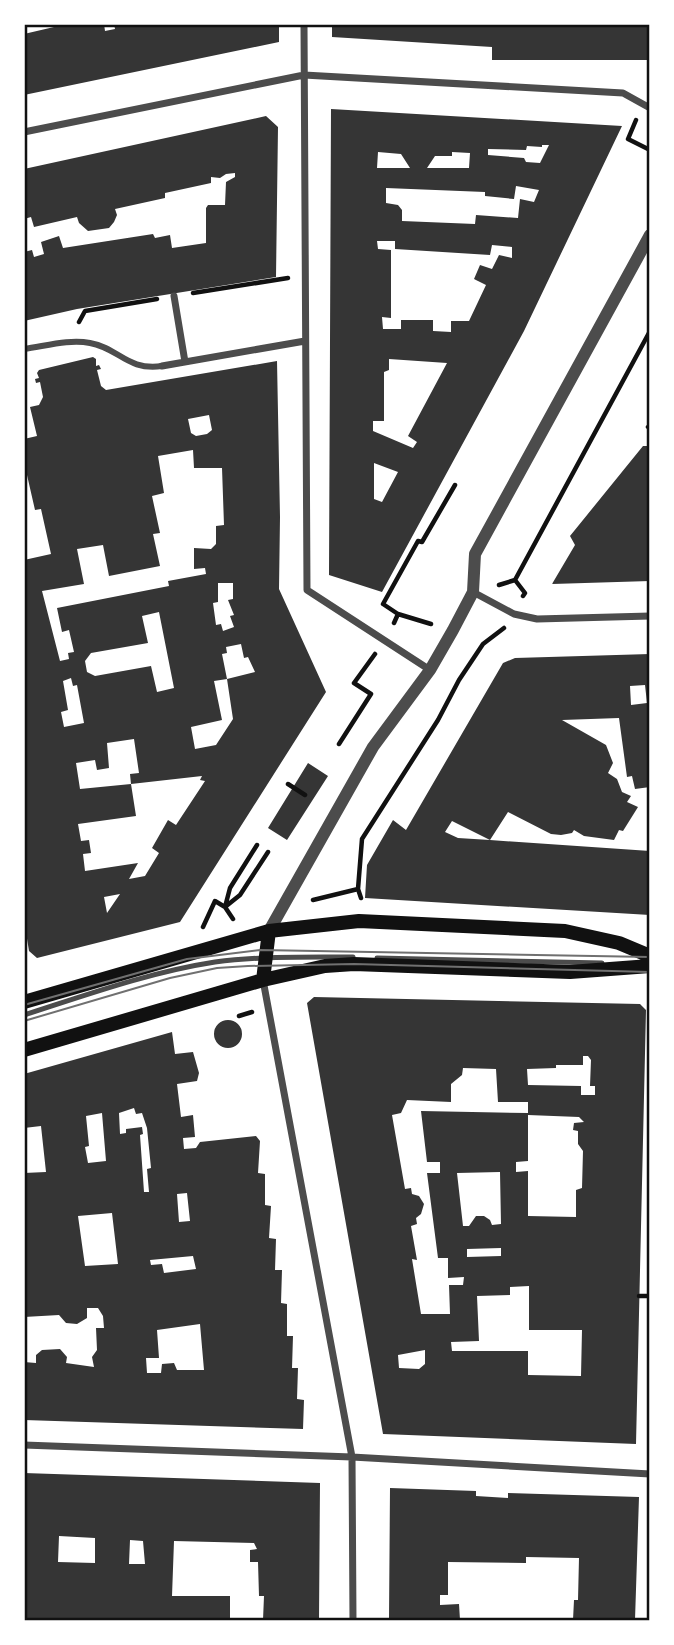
<svg xmlns="http://www.w3.org/2000/svg" width="674" height="1645" font-family="Helvetica,sans-serif">
	<style>
		.building { fill: #353535; fill-rule: evenodd }
		.lines { fill: none; stroke-linecap: round; stroke-linejoin: round }
		.path { stroke: #111; stroke-width: 4.5 }
		.service { stroke: #4c4c4c; stroke-width: 5 }
		.pedestrian { stroke: #4c4c4c; stroke-width: 6 }
		.minor { stroke: #4c4c4c; stroke-width: 7 }
		.tertiary { stroke: #4c4c4c; stroke-width: 12 }
		.secondary { stroke: #111; stroke-width: 14 }
		.tram { stroke: #707070; stroke-width: 2 }
		.neatline { fill: none; stroke: #111; stroke-width: 2.5 }
	</style>
	<rect width="100%" height="100%" fill="#fff"/>
	<path class="building" d="M53,24H104L105,31L115,29L114,24H279V42L24,95V34L54,27Z
		M332,24H650V60H492V47L332,37Z
		M331,109L622,126L524,331L382,592L329,575ZM542,145H549L540,163L526,162L524,158L488,155V149L526,150L527,146L542,147ZM378,152L401,154L410,168H377ZM452,152L470,153L469,168H427L435,156H452ZM516,186L539,190L534,202L520,199L518,218L476,215L475,224L402,221V210L398,205L386,203V188L485,192V196L514,199ZM377,241H395V249L490,255L492,245L512,247V258L499,255L492,269L480,265L474,279L486,285L469,321H451V332L433,331V320H401V329H383L382,317L391,318V250L378,249ZM389,359L447,363L408,436L417,442L413,448L373,431V421H384V372L389,370ZM374,463L398,472L382,502L374,499Z
		M266,116L278,127L276,277L77,309L24,321V252L32,250L34,257L44,254L41,242L59,236L63,248L153,234L155,238L170,235L172,248L206,243V208L208,205H225L226,182L235,177V173L226,174L220,178L211,177V183L165,193V198L115,209L117,215L114,222L109,228L88,231L79,223L77,217L34,227L31,217L24,219V169Z
		M93,357L96,359V366L99,365L101,369L97,370L101,386L106,390L277,361L280,517L279,589L326,692L180,922L37,958L29,951L24,920V560L51,554L41,509L35,510L27,475L24,439L37,436L30,407L39,405L43,397L40,382L36,383L35,379L39,378L37,373L39,370ZM209,415L212,430L207,434L196,436L191,433L188,419ZM193,450L194,468H222L224,525L216,526V544L211,549L194,548V569L205,568L206,574L168,581L169,586L57,608L62,632L69,630L74,652L68,653L69,659L60,661L42,591L84,584L77,549L103,545L109,576L160,566L153,534L160,533L152,496L164,493L158,456ZM218,583H233V599L228,600L234,615L230,616L234,627L223,631L221,624L216,625L213,603L218,602ZM159,612L174,688L157,692L151,666L95,676L87,672L85,661L91,653L148,643L142,616ZM241,644L244,658L248,657L255,672L227,679L222,654L227,653L226,647ZM71,678L73,686L77,685L84,723L64,727L61,712L68,710L63,681ZM227,679L233,719L216,745L195,749L191,727L222,720L214,681ZM134,739L139,773L130,774L131,784L202,776L200,780L205,781L176,825L168,820L152,848L159,853L145,876L129,879L138,863L85,871L83,854L91,853L89,840L81,841L78,824L136,816L131,784L80,789L76,763L95,760L97,770L109,768L107,743ZM120,894L107,913L104,897Z
		M643,446H650V581L552,584L575,545L570,536Z
		M650,654V787L635,789L632,776L627,777L619,718L562,720L606,745L613,763L608,773L617,779L622,792L631,796L627,802L638,807L623,831L619,830L614,840L584,836L574,830L572,833L561,835L551,834L508,812L490,840L650,851V915L365,898L367,865L393,820L406,830L503,663L515,658ZM645,685L647,703L631,705L630,686ZM452,821L490,840L458,838L445,832Z
		M308,763L328,776L287,840L268,828Z
		M314,997L640,1004L646,1010L636,1444L383,1434L307,1003ZM583,1056H588L591,1060L590,1086H595V1095H581V1086L528,1085L527,1069L556,1068V1065H583ZM463,1068L496,1069L498,1102H528V1113L421,1111L427,1162H440V1173H427L438,1258H448V1278L464,1277L463,1285H449L450,1314H421L412,1259L417,1260L411,1226L417,1224L416,1218L421,1214L424,1204L419,1196L412,1194L411,1188L405,1189L392,1115L401,1113L407,1100L451,1102V1084L462,1075ZM528,1115L579,1117L584,1122L574,1123L573,1130L578,1131V1144L583,1151L582,1188L576,1190V1217L528,1216V1171L516,1172V1162L528,1161ZM500,1172L501,1224L492,1225L490,1220L484,1216H476L469,1226H463L457,1173ZM501,1248V1256L467,1257V1249ZM529,1286V1330H582L581,1376L528,1375V1351H452L451,1342L479,1341L477,1296L510,1295V1287ZM425,1350V1364L419,1369L399,1368L398,1355Z
		M214 1034a14 14 0 1 1 28 0a14 14 0 1 1-28 0Z
		M172,1032L175,1054L193,1052L199,1073L197,1081L177,1084L181,1117L193,1115L195,1137L183,1138L184,1149L196,1148L200,1142L256,1136L260,1141L258,1173L265,1174V1205L271,1206L269,1238L276,1239L275,1270H282L281,1303L287,1304V1336H293L292,1368H298L297,1399L304,1400L303,1429L24,1420V1362L36,1363V1355L42,1350L60,1349L67,1357L66,1363L94,1367L92,1357L97,1350L96,1328H104L103,1316L98,1308H87V1318L77,1324L66,1323L59,1315L24,1317V1173L46,1172L41,1126L24,1128V1074ZM134,1108L136,1114L142,1113L147,1128L151,1168L147,1169L149,1192H144L140,1135L143,1134L142,1127L126,1129V1133L120,1134L119,1113ZM102,1113L106,1161L88,1163L85,1147L89,1146L86,1116ZM187,1193L190,1221L179,1222L177,1194ZM112,1213L118,1264L85,1266L78,1216ZM193,1256L196,1269L164,1273L162,1264L151,1265L150,1260ZM200,1324L204,1370H177L174,1363L162,1364L161,1373H147L146,1358H159L157,1330Z
		M24,1473L320,1483L319,1620H263L264,1596H259L258,1562H250V1550L257,1549L254,1543L174,1541L172,1596H230V1620H24ZM59,1536L95,1538V1563L58,1562ZM130,1540L143,1541L145,1564H129Z
		M390,1488L476,1491V1496L508,1498V1493L639,1497L635,1620H573L574,1600H578L579,1558L526,1557V1563L448,1562V1595H440V1605L459,1604L460,1620H389Z"/>
	<g class="lines">
		<path class="path" d="M636,120L628,139L650,150
			M193,293L288,278
			M79,322L85,311L157,299
			M648,427L650,425
			M515,580L525,593L523,596
			M515,580L650,331
			M499,585L515,580
			M398,614L383,604L418,541L422,542L455,485
			M394,623L398,614L431,624
			M339,744L371,694L354,683L375,654
			M288,784L305,795
			M257,845L230,888L225,907L240,895L268,852
			M361,898L358,889L362,839L438,720L459,680L483,644L504,628
			M313,900L358,889
			M203,927L215,901L225,907L233,919
			M239,1016L252,1012
			M639,1296H650"/>
		<path class="service" d="M377,958L602,963
			M24,1015C86,995 150,972 215,962C261,956 307,957 353,957"/>
		<path class="pedestrian" d="M24,349C46,346 69,339 90,343C119,348 127,371 162,366"/>
		<path class="minor" d="M304,24L307,590L430,670
			M24,132L304,75L623,93L650,108
			M174,296L185,362
			M162,366L305,341
			M473,592L514,614L537,619L650,616
			M263,980L352,1457L353,1620
			M24,1445L352,1457L650,1474"/>
		<path class="tertiary" d="M269,931L373,747L430,670L453,630L473,592L475,554L650,235"/>
		<path class="secondary" d="M263,980L269,931
			M24,1002L269,931L359,921L565,931L619,943L650,956
			M24,1050L263,980L325,966L354,964L570,972L650,966"/>
		<path class="tram" d="M24,1005L187,959L260,950L650,957
			M24,1021L170,978L217,968L248,966L354,964L650,972"/>
	</g>
	<rect width="674" height="1645" fill="none" stroke="#ffffff" stroke-width="52"/>
	<rect x="26" y="26" width="622" height="1593" class="neatline"/>
</svg>
